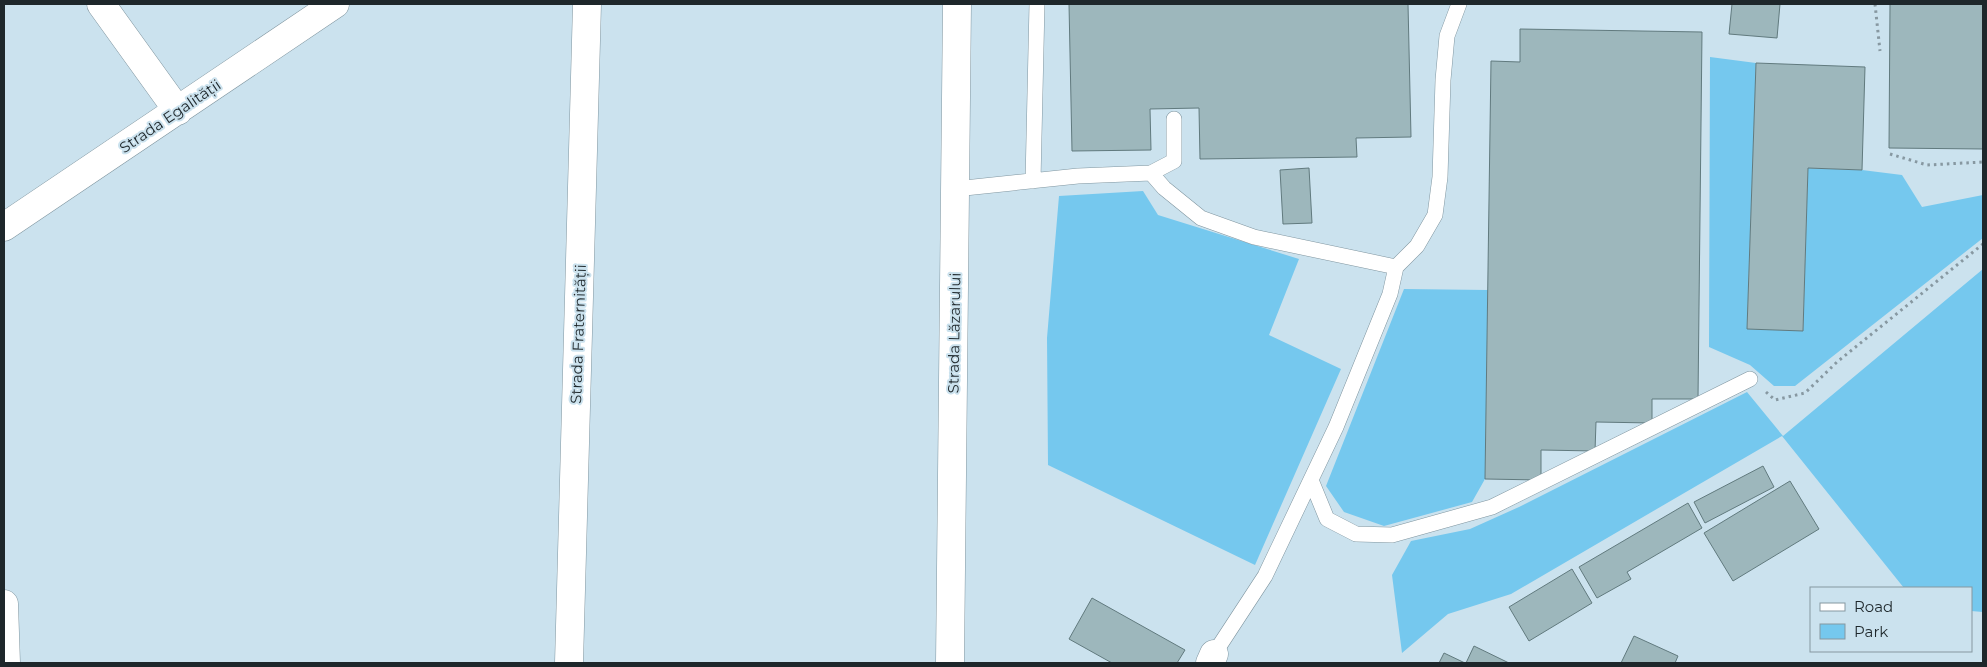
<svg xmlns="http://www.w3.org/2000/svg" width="1987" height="667" font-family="Montserrat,sans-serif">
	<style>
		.green { fill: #75c8ee }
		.building { fill: #9db7bc; stroke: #617a7e }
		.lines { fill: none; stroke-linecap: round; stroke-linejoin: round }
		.service-casing { stroke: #8096a0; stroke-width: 16 }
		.minor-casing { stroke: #8096a0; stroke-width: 29 }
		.tertiary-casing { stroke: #8096a0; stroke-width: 29 }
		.path { stroke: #8798a1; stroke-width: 3; stroke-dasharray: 2.5 4; stroke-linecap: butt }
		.service { stroke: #fff; stroke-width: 15 }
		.minor { stroke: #fff; stroke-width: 28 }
		.tertiary { stroke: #fff; stroke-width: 28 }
		.labels { text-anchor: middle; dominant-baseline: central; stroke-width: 4; stroke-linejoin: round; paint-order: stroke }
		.street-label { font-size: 15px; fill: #1e272b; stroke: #cbe2ee }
	</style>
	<rect width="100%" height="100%" fill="#cbe2ee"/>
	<path class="green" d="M1710,57L1756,63L1747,329L1803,330L1808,168L1862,170L1902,175L1922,207L1983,195V238L1795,386H1774L1750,365L1709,347Z
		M1143,191L1158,215L1299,259L1269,335L1341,369L1255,565L1048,465L1047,338L1059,196Z
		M1983,269V612L1971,611V588H1904L1782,436L1511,594L1448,614L1402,653L1392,575L1411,541L1470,529L1519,507L1747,392L1783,436Z
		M1404,289L1488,290L1485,479L1472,502L1384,526L1344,512L1326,486Z"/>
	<path class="building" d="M1069,4H1408L1411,137L1356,138L1357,157L1200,159L1199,108L1150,109L1151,150L1072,151Z
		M1732,4H1780L1777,38L1729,34Z
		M1890,4H1983V149L1889,148Z
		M1520,29L1702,32L1698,399H1652V423L1596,422L1595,451L1541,450V480L1485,479L1491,61L1520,62Z
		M1756,63L1865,67L1862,170L1808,168L1803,331L1747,329Z
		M1309,168L1312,223L1283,224L1280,170Z
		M1763,466L1774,487L1705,523L1694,502Z
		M1790,481L1819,529L1733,581L1704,533Z
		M1688,503L1702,528L1627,572L1631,579L1597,598L1579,567Z
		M1572,569L1592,603L1529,641L1509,607Z
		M1092,598L1185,650L1177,663H1112L1069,639Z
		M1634,636L1678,656L1675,663H1621Z
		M1474,646L1509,663H1466Z
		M1444,653L1465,663H1439Z"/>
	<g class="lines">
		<g class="service-casing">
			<path id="service" d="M1151,173L1174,161V119
				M1033,181L1037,4
				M955,189L1078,176L1151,173L1164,188L1201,218L1254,237L1396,267
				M1311,480L1327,519L1356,534L1392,535L1492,507L1750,379
				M1214,654L1265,576L1336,427L1390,294L1396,267L1417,246L1435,215L1440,177L1443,80L1447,36L1459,4"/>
		</g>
		<g class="minor-casing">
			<path id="minor" d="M101,4L178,111
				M4,227L335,4
				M4,604L6,663
				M569,663L587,4
				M1210,663L1214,654"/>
		</g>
		<g class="tertiary-casing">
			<path id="tertiary" d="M950,663L957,4"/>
		</g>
		<path class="path" d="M1875,4L1880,51
			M1890,154L1927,165L1983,162
			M1766,392L1775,400L1805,393L1837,362L1983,244"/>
		<use href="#service" class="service"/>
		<use href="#minor" class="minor"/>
		<use href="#tertiary" class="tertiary"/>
	</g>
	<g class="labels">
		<g class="street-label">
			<text transform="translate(170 116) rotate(-34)">Strada Egalității</text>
			<text transform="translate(954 333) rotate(-89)">Strada Lăzarului</text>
			<text transform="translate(578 334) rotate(-88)">Strada Fraternității</text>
		</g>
	</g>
	<rect width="1987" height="667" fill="none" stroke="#1e272b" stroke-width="10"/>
	<rect x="1810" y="587" width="162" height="65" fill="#cbe2ee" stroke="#8697a0"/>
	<rect x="1820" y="603" width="25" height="8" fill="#ffffff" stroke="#8697a0"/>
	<text x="1854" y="612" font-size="15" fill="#1e272b">Road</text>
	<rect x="1820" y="624" width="25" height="15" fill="#75c8ee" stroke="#8697a0"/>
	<text x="1854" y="637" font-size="15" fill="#1e272b">Park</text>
</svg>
